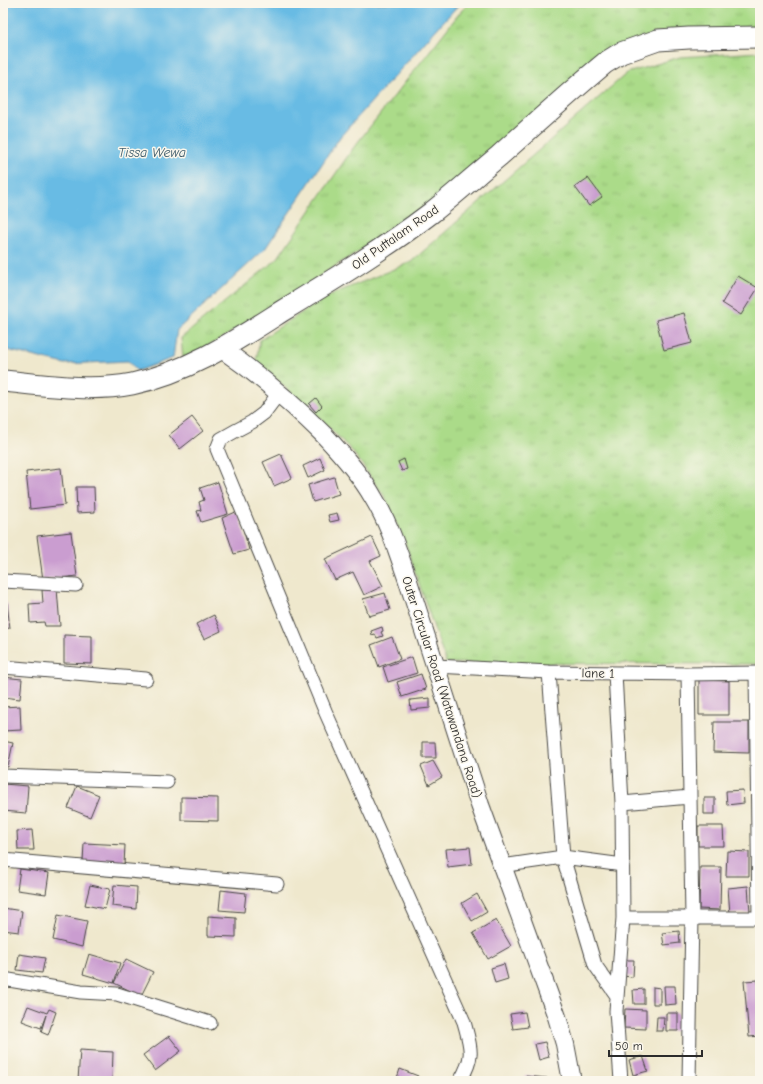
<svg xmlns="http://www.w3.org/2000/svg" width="763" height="1084" font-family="'Comic Neue',sans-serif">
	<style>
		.grass { fill: url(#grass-tufts); stroke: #6b835a }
		.water { fill: #68bbe4; stroke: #4a7388 }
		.building { fill: #ca9dd0 }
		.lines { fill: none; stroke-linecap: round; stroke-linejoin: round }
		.minor-casing { stroke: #484743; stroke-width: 15 }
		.secondary-casing { stroke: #484743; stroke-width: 20 }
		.primary-casing { stroke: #484743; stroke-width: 23 }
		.minor { stroke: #fff; stroke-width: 13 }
		.secondary { stroke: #fff; stroke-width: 18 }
		.primary { stroke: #fff; stroke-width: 21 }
		.labels { text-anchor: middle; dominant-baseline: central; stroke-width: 3; stroke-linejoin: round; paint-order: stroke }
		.street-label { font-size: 13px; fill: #2b2b2b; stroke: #fbf7ec }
		.water-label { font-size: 14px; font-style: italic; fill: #405d6c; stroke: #fbf7ec }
	</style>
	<defs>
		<pattern id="grass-tufts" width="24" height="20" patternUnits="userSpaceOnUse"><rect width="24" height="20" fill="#abdb89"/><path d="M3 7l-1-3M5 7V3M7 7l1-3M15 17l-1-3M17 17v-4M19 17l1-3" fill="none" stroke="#93bc76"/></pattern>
	</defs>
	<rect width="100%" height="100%" fill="#fbf7ec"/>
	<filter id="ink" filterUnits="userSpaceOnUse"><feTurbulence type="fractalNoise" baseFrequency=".025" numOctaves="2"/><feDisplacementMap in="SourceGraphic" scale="8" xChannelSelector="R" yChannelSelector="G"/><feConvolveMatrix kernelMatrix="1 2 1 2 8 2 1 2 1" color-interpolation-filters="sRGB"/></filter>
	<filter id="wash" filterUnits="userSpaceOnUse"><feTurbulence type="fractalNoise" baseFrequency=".012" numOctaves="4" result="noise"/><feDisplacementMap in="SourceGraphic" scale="16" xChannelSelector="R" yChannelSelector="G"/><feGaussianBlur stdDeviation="0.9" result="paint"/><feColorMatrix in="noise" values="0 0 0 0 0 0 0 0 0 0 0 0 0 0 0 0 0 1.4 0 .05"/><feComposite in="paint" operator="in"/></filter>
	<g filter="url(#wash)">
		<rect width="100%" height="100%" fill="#efe8cd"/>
		<path class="grass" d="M470,3H728L760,6V29L654,33L439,200L219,340L183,358L181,338L277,259L354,147L462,10Z
			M760,52V664L446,663L406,545L385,497L353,452L324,422L256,361L260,340L287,322L328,296L411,262L627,73L680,57Z"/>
		<path class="water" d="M3,3H460L340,137L265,249L177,330L173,358L137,371L128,361L65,364L3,349Z"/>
		<g id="blocks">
			<path class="building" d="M588,178L602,197L589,206L575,187Z
				M738,276L758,288L741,315L722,303Z
				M684,313L692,343L664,350L656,320Z
				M316,398L322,406L316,412L309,404Z
				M192,417L203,431L180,449L169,435Z
				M281,454L292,478L274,486L263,462Z
				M320,458L325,470L308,478L303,466Z
				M404,459L407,469L402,471L398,462Z
				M61,468L65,505L30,509L26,472Z
				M334,477L339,494L313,502L308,485Z
				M218,482L228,514L201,522L197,511L201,510L199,502L204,500L200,488Z
				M76,487H94L95,512L77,513Z
				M238,511L249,550L234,554L222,518Z
				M337,513L339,520L330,522L328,515Z
				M71,532L77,576L43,580L37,536Z
				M372,537L381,556L370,561L383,586L364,595L353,572L335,580L325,559Z
				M57,589L60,626H45L44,622L30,623L29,604L43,603L42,590Z
				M385,593L390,610L369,616L363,599Z
				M7,603L10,628L3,629V604Z
				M214,615L221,631L204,639L196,624Z
				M382,627L383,631L381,632L383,636L377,638L375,634L372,635L371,631Z
				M64,635L92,636V664L64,663Z
				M392,637L400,659L379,667L371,645Z
				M412,657L417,673L388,682L383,667Z
				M421,674L426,689L402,697L397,682Z
				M3,677L22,679L20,699L3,697Z
				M699,680L729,681V715H699Z
				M430,698V708L411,710L410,700Z
				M20,706L21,730L3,731V707Z
				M714,722H749V753L713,752Z
				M3,741L13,743L8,767L3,766Z
				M423,742H435L436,758H423Z
				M433,761L442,777L429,785L421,766Z
				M3,784L28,786L26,813L3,811Z
				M77,786L99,795L90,817L68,808Z
				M743,790L744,803L727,805L726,791Z
				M181,797L218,798V821L181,820Z
				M704,798H715V814H704Z
				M698,826H723L724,846H698Z
				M32,830L34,850H18L17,831Z
				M84,843L125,845L124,865L83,862Z
				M470,847L472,864L448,867L446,849Z
				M727,851L749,852V876H726Z
				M700,867H721L720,910L699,909Z
				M20,869L49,873L46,894L17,890Z
				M90,885L110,889L105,909L85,905Z
				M114,885L137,887L136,909L112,906Z
				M748,886L750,913L730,914L728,888Z
				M221,890L246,893L244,912L219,910Z
				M477,894L487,912L472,921L462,903Z
				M3,908L22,911L19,932L3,930Z
				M58,915L87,921L82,947L53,940Z
				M208,916L236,918V937L208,936Z
				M496,920L511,946L488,959L473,933Z
				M679,931L680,943L664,945L662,933Z
				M19,954L45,958L42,973L17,970Z
				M89,954L120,963L114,983L83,974Z
				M126,959L153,972L141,996L114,983Z
				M621,960H634L633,977L621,976Z
				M504,964L508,979L495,983L491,968Z
				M758,980L760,1003V1036L749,1037L744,981Z
				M664,986H675L676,1004L665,1005Z
				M653,987L660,988V1004H653Z
				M644,989V1004H634L633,990Z
				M28,1006L47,1013L49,1009L56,1012L48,1035L41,1032L46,1015L41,1028L22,1021Z
				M625,1009L646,1010V1029L624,1028Z
				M525,1012L528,1027L513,1029L510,1014Z
				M666,1013H678V1031H666Z
				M657,1017H664L663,1031H656Z
				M169,1036L181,1051L155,1071L143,1055Z
				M545,1042L549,1057L539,1060L535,1044Z
				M80,1050L113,1052L112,1081H78Z
				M643,1056L648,1071L633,1075L629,1060Z
				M400,1069L418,1076L417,1081H396Z
				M525,1076L547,1078L546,1081H525Z"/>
		</g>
	</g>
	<g filter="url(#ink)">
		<use href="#blocks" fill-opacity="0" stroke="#484743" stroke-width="1"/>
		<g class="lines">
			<g class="minor-casing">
				<path id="minor" d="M279,393L264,413L252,422L237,430L221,439L217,449L326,713L464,1022C471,1048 475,1056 460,1081
					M3,581L76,585
					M436,666L549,672L688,674L760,673
					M3,667L146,679
					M549,672L563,857L595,965L617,996
					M615,673L622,803L623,918L616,1011L621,1081
					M756,673L759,918
					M688,674L692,918L689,1081
					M3,776L167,782
					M622,803L690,797
					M3,860L277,884
					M501,866L563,857L623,865
					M623,918H760
					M3,979L81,992L117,994L210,1023"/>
			</g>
			<g class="secondary-casing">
				<path id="secondary" d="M222,349C258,374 293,404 324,435C342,454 360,474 373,497C389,523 398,552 408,581L480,805L557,1017L565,1044L572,1081"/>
			</g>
			<g class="primary-casing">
				<path id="primary" d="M3,381C45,385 91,392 132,384C189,372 235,341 282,311C333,280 384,249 431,213C454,195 476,175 499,156C528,130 557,104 586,79L605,63L621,53L658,40L689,38L760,37"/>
			</g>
			<use href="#minor" class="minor"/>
			<use href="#secondary" class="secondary"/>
			<use href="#primary" class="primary"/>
		</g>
	</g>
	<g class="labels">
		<g class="street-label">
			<text transform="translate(395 237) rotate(-35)">Old Puttalam Road</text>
			<text transform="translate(598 673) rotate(1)">lane 1</text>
			<text transform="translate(442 687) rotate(72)">Outer Circular Road (Watawandana Road)</text>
		</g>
		<g class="water-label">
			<text x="152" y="152">Tissa Wewa</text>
		</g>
	</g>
	<rect width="763" height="1084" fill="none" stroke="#fbf7ec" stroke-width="16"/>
	<path d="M609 1050v6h93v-6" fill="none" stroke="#2b2b2b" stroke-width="2"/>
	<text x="615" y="1050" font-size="12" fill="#2b2b2b" stroke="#fbf7ec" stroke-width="3" paint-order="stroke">50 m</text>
</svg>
